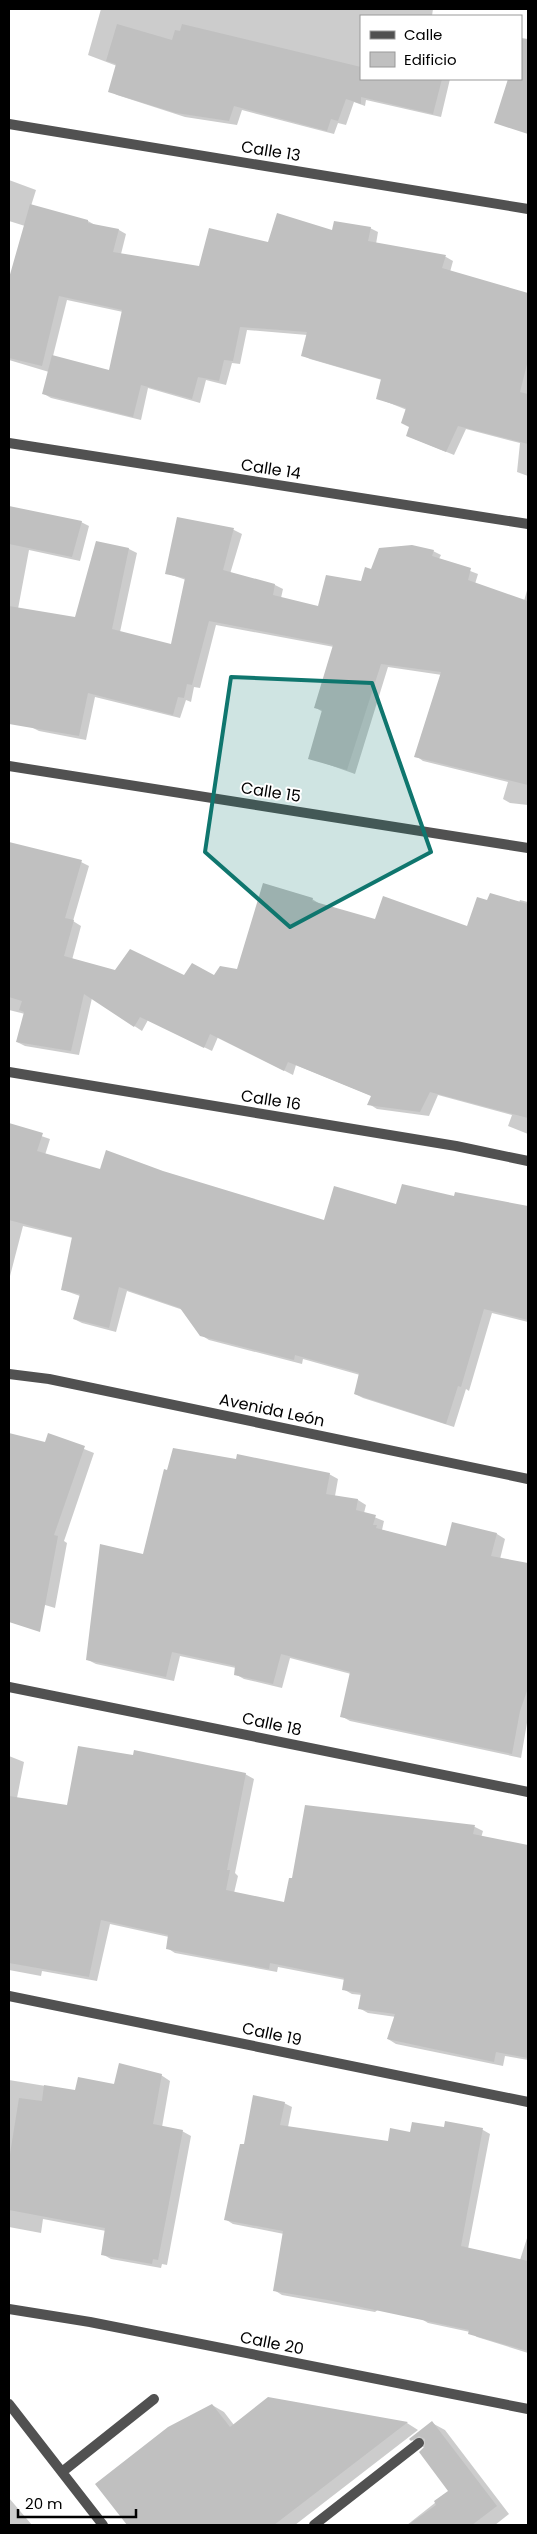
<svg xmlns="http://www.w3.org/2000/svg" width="537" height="2534" font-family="Poppins,sans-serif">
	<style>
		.shadow { fill: #0003; fill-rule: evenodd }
		.building { fill: #c0c0c0 }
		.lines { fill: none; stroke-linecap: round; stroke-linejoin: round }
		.minor { stroke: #515151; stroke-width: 10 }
		.tertiary { stroke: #515151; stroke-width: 10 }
		.marked { fill: #0f766e; fill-opacity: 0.2; stroke: #0f766e; stroke-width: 4; stroke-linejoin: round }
		.labels { text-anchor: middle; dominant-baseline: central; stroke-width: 4; stroke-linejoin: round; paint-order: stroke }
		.street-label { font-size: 16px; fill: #000; stroke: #fff }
	</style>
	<rect width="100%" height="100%" fill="#fff"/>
	<path class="shadow" d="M101,9H433L432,16H361V79H450L441,117L366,100L365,106L354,102L346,125L338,123L334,134L242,110L237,125L185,117L117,95L110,91L117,66L88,55Z
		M521,50L528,51V132L496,123L509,79H521Z
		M9,180L36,190L31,206L88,221L95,225L119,230L126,234L121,254L200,268L269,243L333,232L370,228L378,232L376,244L446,257L453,261L450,272L528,294V476L517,472L520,443L466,429L454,455L415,439L407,410L377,398L382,380L310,359L302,355L307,335L247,330L240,364L232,363L226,385L206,380L200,403L148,388L141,420L51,398L44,394L49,372L9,360V282L25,226L9,221ZM67,300L123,312L110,372L53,356Z
		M9,507L81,522L89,526L80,561L29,550L18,609L76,619L97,542L129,549L137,553L120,632L172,645L186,580L166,573L178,518L234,530L242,534L230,574L275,585L283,589L281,598L318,607L361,582L371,570L433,551L441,555L439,559L478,574L475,584L524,601L528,587V805L510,803L503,799L508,782L423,761L416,756L442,675L388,667L355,774L310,758L323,712L316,708L334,647L216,625L200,688L194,687L191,702L186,700L180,718L95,697L86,740L39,731L31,727L39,696L9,690Z
		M9,843L81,862L89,866L73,921L81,926L72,960L116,972L215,977L238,971L312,899L320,904L376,920L468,927L488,902L519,903L520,900L528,902V1134L508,1126L512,1115L438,1095L429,1116L377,1109L369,1104L372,1096L296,1065L293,1075L218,1037L212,1051L148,1020L142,1031L92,998L79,1055L25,1046L17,1042L25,1014L9,1010Z
		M12,1126L50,1139L45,1155L100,1171L163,1172L325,1222L396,1205L455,1198L456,1193L528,1208V1322L492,1313L469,1391L466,1389L454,1427L363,1398L355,1394L360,1375L303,1359L302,1364L209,1340L201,1335L183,1310L127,1291L116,1332L82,1323L74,1319L80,1296L63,1290L73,1238L23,1226L9,1280V1130Z
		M9,1434L46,1444L49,1435L94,1453L64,1541L67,1543L55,1608L9,1594Z
		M329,1474L338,1479L335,1496L358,1500L366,1505L364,1513L384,1521L382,1530L447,1548L453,1523L497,1534L505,1539L500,1559L528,1565V1717L521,1758L350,1721L341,1716L351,1674L290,1658L282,1688L244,1679L235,1674L236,1668L180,1656L174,1681L96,1664L88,1660L144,1556Z
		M9,1756L24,1762L17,1798L68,1807L245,1774L254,1779L235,1873L238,1876L234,1893L285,1904L293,1880L306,1806L475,1827L483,1831L481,1838L485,1840L528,1850V2060L505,2056L503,2066L396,2044L388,2039L396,2017L368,2013L359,2008L362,1995L352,1994L343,1989L345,1980L278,1967L277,1972L175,1953L167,1948L169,1937L110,1924L97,1981L42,1971L41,1976L9,1970Z
		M161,2075L170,2081L162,2127L182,2131L191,2136L167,2265L162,2264L161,2268L111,2259L102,2254L106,2231L43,2219L41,2233L9,2227V2080L76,2091Z
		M284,2103L292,2107L288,2127L389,2143L411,2133L445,2129L446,2122L483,2130L490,2134L468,2249L520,2260L528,2235V2353L477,2337L470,2332L428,2323L420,2318L399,2293L375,2312L282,2295L274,2290L284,2234L233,2224L225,2219L245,2146Z
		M268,2398L407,2423L418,2430L295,2525H251L249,2522L246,2525H129L97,2484L212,2405L224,2412L234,2425Z
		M432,2423L445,2430L509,2514L495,2525H407L450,2491L425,2448L412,2440Z
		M9,2498L32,2525H9Z"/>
	<path class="building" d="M117,24L172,40L175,30L180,31L182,24L361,67V79H442L433,114L361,97V104L346,99L338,121L331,119L327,131L234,106L229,121L176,113L108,92L116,64L106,61Z
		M521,38L528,39V134L494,123L508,79H521Z
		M30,204L88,220V223L119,229L113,252L199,266L209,228L268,242L277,213L332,230L334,221L371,227L368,241L446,255L442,268L528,293V360L520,392L528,394V444L458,426L446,452L406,436L409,427L401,423L406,408L376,399L381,379L301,356L307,332L240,327L233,361L224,360L219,381L198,377L192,399L141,385L133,417L42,394L52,355L109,370L122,310L59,296L42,366L9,358V278Z
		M9,506L82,521L72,557L9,544Z
		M177,517L234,528L223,570L275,584L273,595L318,606L326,575L361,581L365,567L371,569L379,548L412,545L434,550L432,556L471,568L468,580L528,601V785L414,757L441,672L381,664L347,770L308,759L322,710L314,708L333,645L209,621L192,685L187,684L184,698L178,697L173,715L88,693L79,736L9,724V606L75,617L96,541L129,548L112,629L171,644L185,578L165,574Z
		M9,842L82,860L65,918L74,920L64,956L115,970L130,949L184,975L192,963L214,975L220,966L237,969L263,883L313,898L312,901L375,919L383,896L467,926L477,897L487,900L490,893L528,904V1118L430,1092L420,1112L367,1105L371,1096L288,1062L284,1071L210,1034L204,1048L140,1017L134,1027L84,994L71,1051L16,1042L24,1012L19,1010L22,1001L9,997Z
		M9,1123L43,1133L37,1151L100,1169L106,1150L163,1171L324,1220L334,1186L396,1204L402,1184L454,1196L455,1192L528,1206V1320L484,1309L461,1387L458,1386L446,1424L354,1394L359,1373L295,1355L294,1360L200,1336L180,1308L119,1287L109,1328L73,1319L80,1294L61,1290L72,1237L9,1220Z
		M9,1433L45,1442L48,1433L85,1446L54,1535L58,1536L40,1632L9,1622Z
		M173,1448L236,1459L237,1454L330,1473L326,1494L358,1499L356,1510L376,1515L373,1525H377L376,1528L446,1546L452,1522L497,1533L491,1556L528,1563V1688L520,1711L512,1754L340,1717L350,1672L281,1654L273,1684L234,1675L235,1666L172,1652L166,1677L86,1660L100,1544L143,1554L164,1469L167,1470Z
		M78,1746L133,1755L134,1750L246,1773L227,1870H230L226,1890L284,1902L289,1878H292L305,1805L475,1825L473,1834L528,1845V2058L496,2052L494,2062L387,2039L395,2014L358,2009L361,1993L342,1990L344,1978L270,1963L269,1969L166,1949L168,1935L101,1920L89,1977L9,1963V1796L67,1805Z
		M119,2063L162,2074L153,2124L183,2130L158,2260L153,2259L152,2264L101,2255L105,2228L9,2210V2160L19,2098L42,2101L44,2085L75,2090L78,2077L114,2084Z
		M253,2095L285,2102L280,2125L388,2141L390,2128L410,2132L412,2122L444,2127L445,2121L483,2128L461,2246L528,2261V2351L468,2334L469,2330L328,2300L273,2291L283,2231L224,2220L240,2144H244Z
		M268,2397L408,2422L274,2525H127L95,2484L168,2427L212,2404L230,2427Z
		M432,2421L497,2506L472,2525H408L436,2505L434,2501L448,2491L419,2452L425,2446V2439L419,2436L411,2441L409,2439Z"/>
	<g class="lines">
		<path class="minor" d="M9,124L528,209
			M9,443L528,524
			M9,766L528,848
			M9,1374L49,1379L528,1479
			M9,1687L528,1792
			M9,1996L528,2102
			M9,2309L90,2322L528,2409
			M9,2404L103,2525
			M62,2472L154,2399
			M314,2525L419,2443"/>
		<path class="tertiary" d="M9,1072L456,1146L528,1161"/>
	</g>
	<path class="marked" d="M231,677L372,683L431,852L290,927L205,852Z"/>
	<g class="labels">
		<g class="street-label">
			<text transform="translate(271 151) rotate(9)">Calle 13</text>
			<text transform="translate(271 469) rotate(9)">Calle 14</text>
			<text transform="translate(271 792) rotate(9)">Calle 15</text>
			<text transform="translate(271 1100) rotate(9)">Calle 16</text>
			<text transform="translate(272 1410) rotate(12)">Avenida León</text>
			<text transform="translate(272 1724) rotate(12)">Calle 18</text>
			<text transform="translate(272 2034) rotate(12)">Calle 19</text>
			<text transform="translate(272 2343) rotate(11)">Calle 20</text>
		</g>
	</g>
	<rect width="537" height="2534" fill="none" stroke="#000000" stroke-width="20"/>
	<rect x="360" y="15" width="162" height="65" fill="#ffffff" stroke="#999999"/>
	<rect x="370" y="31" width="25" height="8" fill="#515151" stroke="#999999"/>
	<text x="404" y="40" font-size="15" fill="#000000">Calle</text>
	<rect x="370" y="52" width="25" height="15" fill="#c0c0c0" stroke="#999999"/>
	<text x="404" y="65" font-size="15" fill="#000000">Edificio</text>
	<path d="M18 2509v8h118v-8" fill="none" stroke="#000000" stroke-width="2.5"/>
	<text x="25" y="2509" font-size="15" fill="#000000" stroke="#ffffff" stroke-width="4" paint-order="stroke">20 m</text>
</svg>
